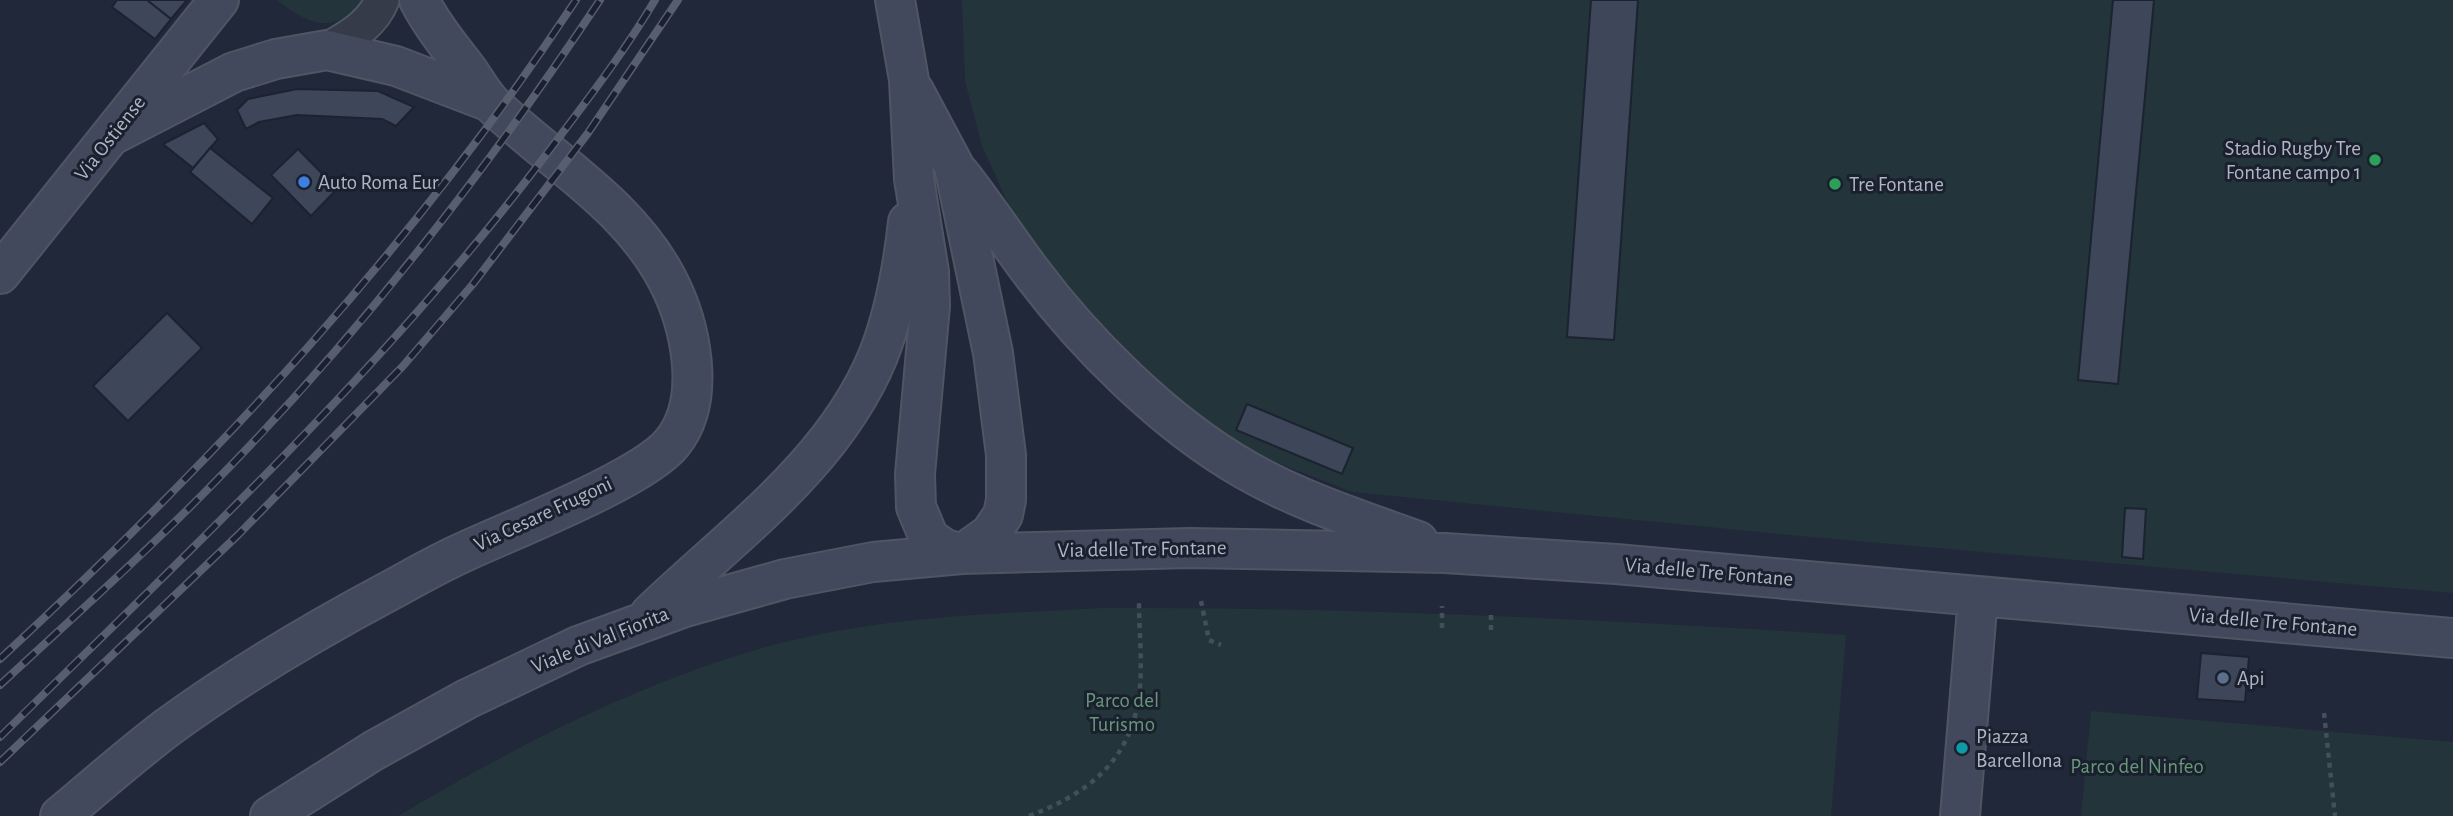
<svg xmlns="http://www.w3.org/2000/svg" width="2453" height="816" font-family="'Alegreya Sans',sans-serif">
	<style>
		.green { fill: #23343a }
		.building { fill: #3e4659; stroke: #1c2230; stroke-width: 2 }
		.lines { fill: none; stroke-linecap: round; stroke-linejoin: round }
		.street-casing { stroke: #505564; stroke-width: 37 }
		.secondary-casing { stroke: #505564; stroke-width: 42 }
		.path { stroke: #415157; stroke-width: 4.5; stroke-dasharray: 5 5; stroke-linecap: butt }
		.street { stroke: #353b49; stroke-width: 33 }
		.secondary { stroke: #43495c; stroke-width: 38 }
		.rail-casing { stroke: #575e70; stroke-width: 8 }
		.rail { stroke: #1a202e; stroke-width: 5; stroke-dasharray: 16; stroke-linecap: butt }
		.leisure-dot { fill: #2e9e5b; stroke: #1a202e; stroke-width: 2.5 }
		.shop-dot { fill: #3f7fe0; stroke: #1a202e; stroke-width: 2.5 }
		.service-dot { fill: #5c6f8a; stroke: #1a202e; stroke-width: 2.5 }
		.culture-dot { fill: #0f9aa8; stroke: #1a202e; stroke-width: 2.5 }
		.labels { text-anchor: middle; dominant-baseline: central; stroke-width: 6; stroke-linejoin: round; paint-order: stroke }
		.street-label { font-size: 21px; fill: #b0b5c5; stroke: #1a202e }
		.poi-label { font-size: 21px; fill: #b0b5c5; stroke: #1a202e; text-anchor: start }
		.park-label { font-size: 21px; fill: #679678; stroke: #1a202e }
	</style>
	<rect width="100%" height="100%" fill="#212839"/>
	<path class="green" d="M277,0H362C335,37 307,24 277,0Z
		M962,0H2453V593L1789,535L1352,492L1278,463L1207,428L1150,379L1069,297L1014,217L982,146L965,81Z
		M1103,608C1351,607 1599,619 1846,635L1831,816H398C511,749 626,689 752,651C865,617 986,614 1103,608Z
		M2091,711L2453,742V816H2081Z"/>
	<path class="building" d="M117,0H147L171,19L155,39L112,7Z
		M147,0H187L171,19Z
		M1591,0H1638L1614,340L1567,337Z
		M2113,0H2154L2118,384L2078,380Z
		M297,89L378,91L414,107L396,126L382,119L297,115L259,122L246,129L237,110L248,99Z
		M204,123L218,139L193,168L163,144Z
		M210,148L273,198L252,224L190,172Z
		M298,149L337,189L311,216L271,175Z
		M167,313L202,348L128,421L93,386Z
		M1247,404L1353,448L1342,474L1236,430Z
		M2125,508L2146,509L2143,559L2122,557Z
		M2201,653L2249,657L2245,702L2197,699Z"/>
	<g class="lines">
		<g class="street-casing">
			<path id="street" d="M327,50C349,37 372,25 382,0"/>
		</g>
		<g class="secondary-casing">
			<path id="secondary" d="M895,0L909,80L914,179L929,272L930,306L915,474L916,507L929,538L945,549L962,554L1190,548L1445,553L1616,564L2453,638
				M112,135L234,72L276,59L327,50L396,66L490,102
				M960,174C984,204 1005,237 1029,269C1084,343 1165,424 1246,470C1300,501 1360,520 1418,541
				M0,274L219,0
				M650,614C732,535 833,465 878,356C895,313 903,267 908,222
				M60,816C96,786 131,755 168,727C238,676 314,631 391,590C415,577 439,563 464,552C511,530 643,479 672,443C708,399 690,323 667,279C627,203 552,162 492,104C482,94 475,80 466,68C449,46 432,25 419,0
				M270,816L373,751L467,699L578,646L685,607L785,579L873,562L962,554L990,534L1003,515L1006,500V455L993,353L954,166L914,91
				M1960,816L1978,596"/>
		</g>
		<path class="path" d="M1201,601L1209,640L1221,645
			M1442,628V606
			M1491,630V614
			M2324,713L2335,816
			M1029,816C1087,794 1130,762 1139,696C1143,666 1139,633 1139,603"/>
		<use href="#street" class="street"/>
		<use href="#secondary" class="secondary"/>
		<g class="rail-casing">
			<path id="rail" d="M0,659C215,460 414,246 576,0
				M0,685C68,622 138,560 204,493C353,343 483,176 600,0
				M0,737C188,552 382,371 542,160C581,108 622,56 655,0
				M0,762L238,535L403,366L473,284L588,133L678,0"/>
		</g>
		<use href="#rail" class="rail"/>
	</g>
	<g class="leisure-dot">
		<circle cx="2375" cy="160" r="7"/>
		<circle cx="1835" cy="184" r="7"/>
	</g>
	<circle class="shop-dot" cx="304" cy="182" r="7"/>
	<circle class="service-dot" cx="2223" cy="678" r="7"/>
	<circle class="culture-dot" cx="1962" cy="748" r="7"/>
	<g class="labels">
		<g class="street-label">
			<text transform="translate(110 138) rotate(-52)">Via Ostiense</text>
			<text transform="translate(543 514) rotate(-25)">Via Cesare Frugoni</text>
			<text transform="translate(1142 549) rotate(-1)">Via delle Tre Fontane</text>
			<text transform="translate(1709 572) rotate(5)">Via delle Tre Fontane</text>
			<text transform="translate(2273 622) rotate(5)">Via delle Tre Fontane</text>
			<text transform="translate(600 640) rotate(-22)">Viale di Val Fiorita</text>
		</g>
		<g class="poi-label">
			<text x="2361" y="148" text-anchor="end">Stadio Rugby Tre<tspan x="2361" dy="24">Fontane campo 1</tspan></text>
			<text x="318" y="182">Auto Roma Eur</text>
			<text x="1849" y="184">Tre Fontane</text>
			<text x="2237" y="678">Api</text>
			<text x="1976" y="736">Piazza<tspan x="1976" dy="24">Barcellona</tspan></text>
		</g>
		<g class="park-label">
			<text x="1122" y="700">Parco del<tspan x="1122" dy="24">Turismo</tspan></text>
			<text x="2137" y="766">Parco del Ninfeo</text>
		</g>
	</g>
</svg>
